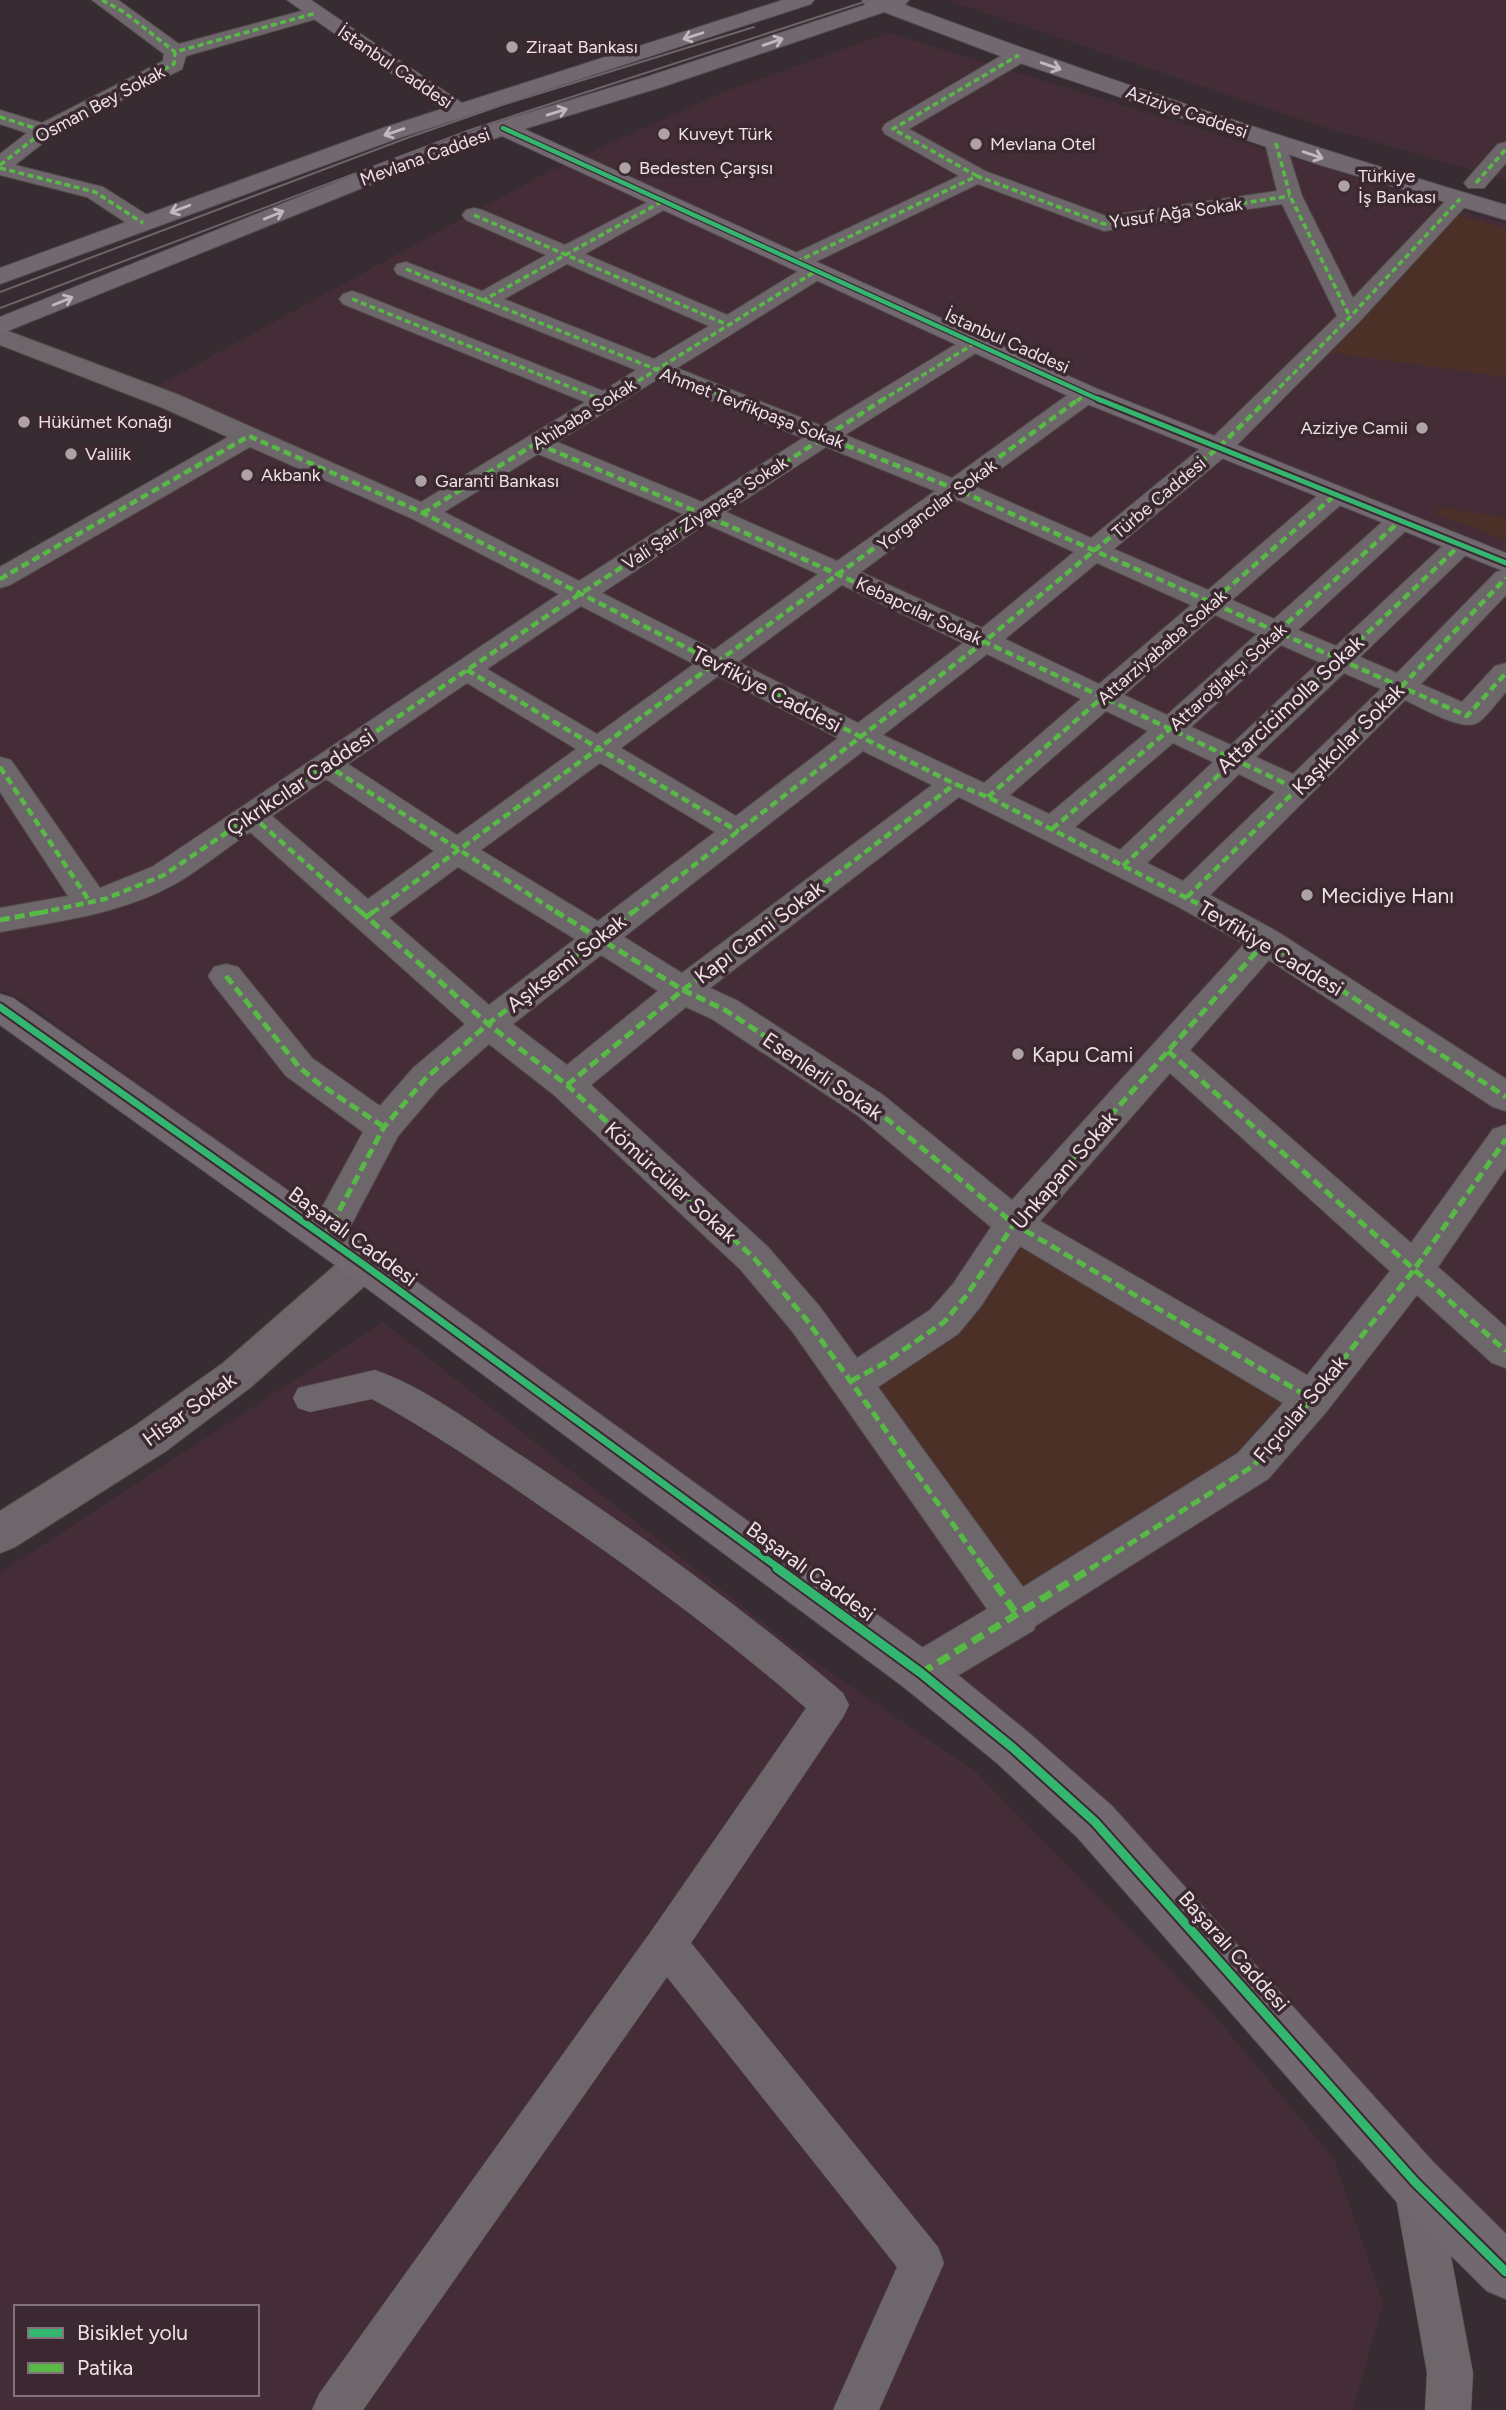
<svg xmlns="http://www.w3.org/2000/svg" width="1506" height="2410" font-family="Figtree,sans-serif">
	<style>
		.built { fill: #452d38; fill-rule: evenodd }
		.green { fill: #4a3027 }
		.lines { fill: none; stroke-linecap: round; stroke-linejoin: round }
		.lane-casing { stroke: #544a4e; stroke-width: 1 }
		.street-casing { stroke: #544a4e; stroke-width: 2 }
		.secondary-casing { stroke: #544a4e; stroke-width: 2 }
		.lane { fill: #6d676c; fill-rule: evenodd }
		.street { fill: #6d676c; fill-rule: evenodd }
		.secondary { fill: #726970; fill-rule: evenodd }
		.tram { stroke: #6d6368; stroke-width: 2 }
		.quiet-far3 { stroke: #58b947; stroke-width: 3.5; stroke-dasharray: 6 3.5; stroke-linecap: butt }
		.quiet-far2 { stroke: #58b947; stroke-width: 4.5; stroke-dasharray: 8 4.5; stroke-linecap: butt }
		.quiet-far1 { stroke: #58b947; stroke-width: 5; stroke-dasharray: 10 5; stroke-linecap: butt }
		.quiet { stroke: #58b947; stroke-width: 7; stroke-dasharray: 13 7; stroke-linecap: butt }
		.cycleway-far3-casing { stroke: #3b2830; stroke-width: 7 }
		.cycleway-far2-casing { stroke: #3b2830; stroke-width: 9 }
		.cycleway-far1-casing { stroke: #3b2830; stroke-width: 11 }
		.cycleway-casing { stroke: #3b2830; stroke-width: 13 }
		.cycleway-far3 { stroke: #33b770; stroke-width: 4.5 }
		.cycleway-far2 { stroke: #33b770; stroke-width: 5 }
		.cycleway-far1 { stroke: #33b770; stroke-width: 7 }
		.cycleway { stroke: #33b770; stroke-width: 9 }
		.oneway { stroke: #c3b8bd }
		.poi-dot { fill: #afa2a7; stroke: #3b2830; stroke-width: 2.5 }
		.labels { text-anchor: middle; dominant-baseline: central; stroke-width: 7; stroke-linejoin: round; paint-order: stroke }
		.far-poi-label { font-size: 18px; fill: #efe2e7; stroke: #3b2830; text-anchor: start }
		.far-street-label { font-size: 18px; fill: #efe2e7; stroke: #3b2830 }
		.street-label { font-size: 21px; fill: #efe2e7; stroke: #3b2830 }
		.poi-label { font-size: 21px; fill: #efe2e7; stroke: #3b2830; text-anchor: start }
	</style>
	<rect width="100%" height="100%" fill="#372c31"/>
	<path class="built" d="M947,0H1506V180L1317,125Z
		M889,33L1506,224V2259L960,1678L811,1567L673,1488L399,1278L328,1213L254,1169L20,998L0,990V583L252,444L141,395L542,175L721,93Z
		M383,1322L800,1652L975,1771L1212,2013L1334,2159L1383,2303L1353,2410H0V1573ZM16,2307H257V2394H16Z"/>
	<path class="green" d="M1455,214L1506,229V377L1326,352Z
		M1437,507L1506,518V540L1436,514Z
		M1025,1244L1284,1399L1236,1453L1022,1594L871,1391L960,1332Z"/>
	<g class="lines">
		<g class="lane-casing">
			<path id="lane" d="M375,1370C425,1387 477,1427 522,1456C633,1529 741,1606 843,1693L849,1705L843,1717L691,1943L938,2247L944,2263L879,2410H833L897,2267L667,1977L363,2410H312L319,2394L652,1930L806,1708C723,1636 634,1570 543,1508C487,1469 431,1431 372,1399L310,1412L298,1408L293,1398L298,1388Z
				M1416,2165L1431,2172L1438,2187L1473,2373L1471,2410H1425L1427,2373L1394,2187L1401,2172Z"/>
		</g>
		<g class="street-casing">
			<path id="street" d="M92,0H118L179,44L316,7L323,9L327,13L323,17L186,56L182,69L52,136L15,165L103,187L152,218L155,223L152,228L143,230L134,228L87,197L0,175V154L27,133L0,124V110L42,123L163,61L164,54Z
				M1019,49L1027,50L1030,55L1027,60L909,129L985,171L1106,216L1277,191L1265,143L1268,138H1284L1302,196L1353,298L1452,194H1468L1472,199L1359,322L1228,454L1114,549L1208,590L1325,489L1335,487L1345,489L1349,495L1345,501L1232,600L1274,619L1390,515L1400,512L1410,515L1414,521L1410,527L1298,630L1336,646L1450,539L1460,536L1470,539L1474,545L1470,551L1360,657L1397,673L1496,572L1506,569V595L1421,684L1462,702L1495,666L1506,663V692C1498,701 1489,714 1479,722C1464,733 1422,708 1405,700L1210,895L1278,932L1506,1079V1111L1493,1107L1269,960L1190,1050L1411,1243L1493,1129L1506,1125V1168L1438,1267L1506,1327V1368L1492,1363L1417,1295L1327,1411L1268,1479L1035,1626L1034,1630L937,1688L921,1694L905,1688L898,1673L905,1658L987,1609L792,1331L740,1269L554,1095L489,1044L439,1088L398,1136L339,1248L325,1252L311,1248L306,1237L363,1132L286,1076L214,985L208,976L214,967L226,964L238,967L312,1058L380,1106L413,1068L465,1024L250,832C225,849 201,869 175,884C122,914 58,921 0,932V908L68,896L0,792V757L11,760L100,888L152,867L559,594L413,519L250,447L10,585L0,588V567L228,437L161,407L0,345V328L179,395L421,502L585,402L343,304L339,299L343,294L352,291L361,294L603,391L636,370L397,274L394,269L397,264L406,262L482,291L546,255L466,220L462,215L466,210L474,208L482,210L565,245L663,194L671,196L675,201L671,206L585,254L727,315L805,267L796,269L787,267L784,262L787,257L959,176L885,134L882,129L885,124L1011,50ZM978,184L1104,231L1282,204L1337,316L1208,442L1091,538L976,487L1095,400L1099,394L1095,388L1086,386L1077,388L952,478L845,435L984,348L988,343L984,338L975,335L966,338L822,426L677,368L825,276L828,271L825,266L809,265ZM567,264L709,326L654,359L504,299ZM658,379L803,438L702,502L557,442ZM826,447L935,491L837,561L726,512ZM538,454L683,514L579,581L444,512ZM958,500L1074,552L982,628L861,572ZM706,524L818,574L714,650L602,593ZM1097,563L1191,605L1099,684L1005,639ZM842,585L963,643L858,723L738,662ZM581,606L694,664L597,734L487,669ZM1215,615L1257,634L1167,715L1124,695ZM1281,645L1319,662L1231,745L1191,727ZM987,654L1081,699L984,783L883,735ZM1344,673L1381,689L1293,774L1256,757ZM718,676L838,738L736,816L621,748ZM467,683L576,749L457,835L348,764ZM1106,711L1148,731L1049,814L1010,795ZM1173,743L1213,762L1120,850L1075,827ZM863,751L932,785L682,973L624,937ZM600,763L715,832L598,921L481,850ZM1239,774L1275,792L1183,881L1147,863ZM326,779L434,851L368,899L272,816ZM959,797L1175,905L1244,944L1012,1200L883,1095L738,1001L710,988ZM458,867L575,939L489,1005L389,918ZM601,955L658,991L567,1065L513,1024ZM686,1007L712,1019L857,1115L991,1227L953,1284L930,1310L857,1358L820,1307L768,1247L591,1085ZM1170,1073L1390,1271L1307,1375L1040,1221ZM1020,1246L1283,1403L1238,1453L1023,1587L878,1387L958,1334L981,1306Z
				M1506,142V163L1484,188H1468L1464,183L1468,178L1498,144Z
				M363,1248L377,1253L383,1264L377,1275L251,1387L166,1451L15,1547L0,1553V1511L136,1425L223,1363L349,1253Z"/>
		</g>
		<g class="secondary-casing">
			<path id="secondary" d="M287,0H311L462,103L783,0H814L811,4L399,138L0,284V268L383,128L442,109Z
				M862,0H909L905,5C1103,79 1303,145 1506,205V220L1320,165L1011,60L884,12L662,87L524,129L1095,388L1506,553V572L1077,400L502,136L387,178L0,334V317L371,168L495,123L646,77L865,5Z
				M0,994L13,998L377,1253L937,1658L1029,1733L1112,1806L1434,2163L1506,2234V2299L1487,2291L1396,2201L1078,1838L997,1763L905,1688L349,1275L0,1025Z"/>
		</g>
		<use href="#lane" class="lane"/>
		<use href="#street" class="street"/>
		<use href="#secondary" class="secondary"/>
		<path class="tram" d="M0,292L407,138L502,105L754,27
			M0,308L470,130L870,0"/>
		<path class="quiet-far3" d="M102,0L124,12L175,52
			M0,117L44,131
			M1276,143L1290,196L1350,317
			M0,165L44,131L174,64L175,52L316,13
			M0,168L95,192L143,223
			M977,176L893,129L1019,55
			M1476,183L1506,149
			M474,215L728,325
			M796,262L977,176L1104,224L1290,196
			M406,269L735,401
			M352,299L605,401
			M482,301L663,201
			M606,401L816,271
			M881,401L975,343
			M1077,401L1086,394
			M1266,401L1350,317L1460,199"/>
		<path class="quiet-far2" d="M601,399L606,401
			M730,399L958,490L1467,716L1506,673
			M537,444C795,550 1045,670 1297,789
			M423,513L608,399
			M0,579L249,436L423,513L861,737L955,784L988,797L1216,913
			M467,670L739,832
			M325,764L558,913
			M0,767L90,902
			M988,797L1335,495
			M251,815L362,913
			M1052,829L1170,729L1400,521
			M1123,866L1460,545
			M1187,897L1401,687L1506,578
			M39,913L105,899L164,875L566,603L884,399
			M372,913L1079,399
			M632,913L985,641L1218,448L1268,399
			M785,913L955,784"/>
		<path class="quiet-far1" d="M360,911L488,1024L567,1085L754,1258L806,1319L985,1569
			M555,911L683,990L725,1010L870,1105L1014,1224L1312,1399
			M1212,911L1266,941L1506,1097
			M365,918L374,911
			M0,920L48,911
			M226,976L299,1067L318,1083L384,1127
			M1168,1051L1506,1351
			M567,1085L683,990L787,911
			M325,1237L384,1127L426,1078L488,1024L634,911
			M851,1381L883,1364L944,1322L967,1295L1014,1224L1266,941
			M1090,1569L1253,1466L1312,1399L1413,1271L1506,1139"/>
		<path class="quiet" d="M984,1568L1018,1616
			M921,1673L1092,1568"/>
		<g class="cycleway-far3-casing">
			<path id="cycleway-far3" d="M503,128L1102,401"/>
		</g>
		<g class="cycleway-far2-casing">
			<path id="cycleway-far2" d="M1098,399L1506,563"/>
		</g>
		<g class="cycleway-far1-casing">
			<path id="cycleway-far1" d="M0,1007L363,1264L780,1569"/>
		</g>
		<g class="cycleway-casing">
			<path id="cycleway" d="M777,1568L921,1673L1013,1748L1095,1822L1415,2182L1506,2272"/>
		</g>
		<use href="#cycleway-far3" class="cycleway-far3"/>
		<use href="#cycleway-far2" class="cycleway-far2"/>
		<use href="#cycleway-far1" class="cycleway-far1"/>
		<use href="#cycleway" class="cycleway"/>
	</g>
	<defs><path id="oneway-shaft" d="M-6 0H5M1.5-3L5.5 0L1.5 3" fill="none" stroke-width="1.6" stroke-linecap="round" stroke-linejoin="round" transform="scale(1.75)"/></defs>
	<g class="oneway">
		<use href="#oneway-shaft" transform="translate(693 36) rotate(162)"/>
		<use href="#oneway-shaft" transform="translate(773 42) rotate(-19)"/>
		<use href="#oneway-shaft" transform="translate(1051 66) rotate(19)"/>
		<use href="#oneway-shaft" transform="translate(557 112) rotate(-17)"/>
		<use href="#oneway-shaft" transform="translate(394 132) rotate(161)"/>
		<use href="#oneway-shaft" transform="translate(1313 155) rotate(19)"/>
		<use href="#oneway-shaft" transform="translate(180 209) rotate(159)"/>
		<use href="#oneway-shaft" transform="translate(274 215) rotate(-22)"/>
		<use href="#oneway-shaft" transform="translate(63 301) rotate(-22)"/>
	</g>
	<g class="poi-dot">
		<circle cx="512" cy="47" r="7"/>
		<circle cx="664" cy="134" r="7"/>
		<circle cx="976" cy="144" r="7"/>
		<circle cx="625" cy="168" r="7"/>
		<circle cx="1344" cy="186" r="7"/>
		<circle cx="24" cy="422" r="7"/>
		<circle cx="1422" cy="428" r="7"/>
		<circle cx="71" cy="454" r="7"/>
		<circle cx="247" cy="475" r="7"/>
		<circle cx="421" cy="481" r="7"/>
		<circle cx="1307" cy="895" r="7"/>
		<circle cx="1018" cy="1054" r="7"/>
	</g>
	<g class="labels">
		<g class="far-poi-label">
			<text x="526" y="47">Ziraat Bankası</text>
			<text x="678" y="134">Kuveyt Türk</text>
			<text x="990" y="144">Mevlana Otel</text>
			<text x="639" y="168">Bedesten Çarşısı</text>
			<text x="1358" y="176">Türkiye<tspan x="1358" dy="21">İş Bankası</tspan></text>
			<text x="38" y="422">Hükümet Konağı</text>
			<text x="1408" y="428" text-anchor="end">Aziziye Camii</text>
			<text x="85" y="454">Valilik</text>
			<text x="261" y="475">Akbank</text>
			<text x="435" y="481">Garanti Bankası</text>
		</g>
		<g class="far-street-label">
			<text transform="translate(395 67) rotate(34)">İstanbul Caddesi</text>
			<text transform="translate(100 104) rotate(-28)">Osman Bey Sokak</text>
			<text transform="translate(1187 112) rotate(19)">Aziziye Caddesi</text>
			<text transform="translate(425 157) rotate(-20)">Mevlana Caddesi</text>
			<text transform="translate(1176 213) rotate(-8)">Yusuf Ağa Sokak</text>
			<text transform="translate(1007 341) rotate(24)">İstanbul Caddesi</text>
			<text transform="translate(752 408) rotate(21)">Ahmet Tevfikpaşa Sokak</text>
			<text transform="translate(584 414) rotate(-32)">Ahibaba Sokak</text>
			<text transform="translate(1159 498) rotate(-40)">Türbe Caddesi</text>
			<text transform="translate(937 505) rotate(-36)">Yorgancılar Sokak</text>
			<text transform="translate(705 513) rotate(-33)">Vali Şair Ziyapaşa Sokak</text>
			<text transform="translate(919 611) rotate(25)">Kebapcılar Sokak</text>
			<text transform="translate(1162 647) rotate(-41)">Attarziyababa Sokak</text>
			<text transform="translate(1228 677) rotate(-42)">Attaroğlakçı Sokak</text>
		</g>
		<g class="street-label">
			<text transform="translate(767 689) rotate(27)">Tevfikiye Caddesi</text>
			<text transform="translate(1290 704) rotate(-43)">Attarcicimolla Sokak</text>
			<text transform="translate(1348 739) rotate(-45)">Kaşıkcılar Sokak</text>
			<text transform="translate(300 782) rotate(-34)">Çıkrıkcılar Caddesi</text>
			<text transform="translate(759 932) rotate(-37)">Kapı Cami Sokak</text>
			<text transform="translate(1271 948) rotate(31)">Tevfikiye Caddesi</text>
			<text transform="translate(566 963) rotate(-38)">Aşıksemi Sokak</text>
			<text transform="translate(823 1076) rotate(34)">Esenlerli Sokak</text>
			<text transform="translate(1064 1170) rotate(-49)">Unkapanı Sokak</text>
			<text transform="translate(671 1182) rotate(42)">Kömürcüler Sokak</text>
			<text transform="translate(353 1236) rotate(36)">Başaralı Caddesi</text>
			<text transform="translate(189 1409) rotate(-36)">Hisar Sokak</text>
			<text transform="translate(1300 1409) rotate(-50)">Fıçıcılar Sokak</text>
			<text transform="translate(811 1571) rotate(36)">Başaralı Caddesi</text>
			<text transform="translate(1234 1951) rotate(48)">Başaralı Caddesi</text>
		</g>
		<g class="poi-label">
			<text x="1321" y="895">Mecidiye Hanı</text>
			<text x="1032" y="1054">Kapu Cami</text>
		</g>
	</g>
	<rect x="14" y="2305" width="245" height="91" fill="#3b2830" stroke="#837279" stroke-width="2"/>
	<rect x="28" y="2328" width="35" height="10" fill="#33b770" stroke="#837279" stroke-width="2"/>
	<text x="77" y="2340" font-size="21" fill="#efe2e7">Bisiklet yolu</text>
	<rect x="28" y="2363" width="35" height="10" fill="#58b947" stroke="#837279" stroke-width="2"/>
	<text x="77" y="2375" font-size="21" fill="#efe2e7">Patika</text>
</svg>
